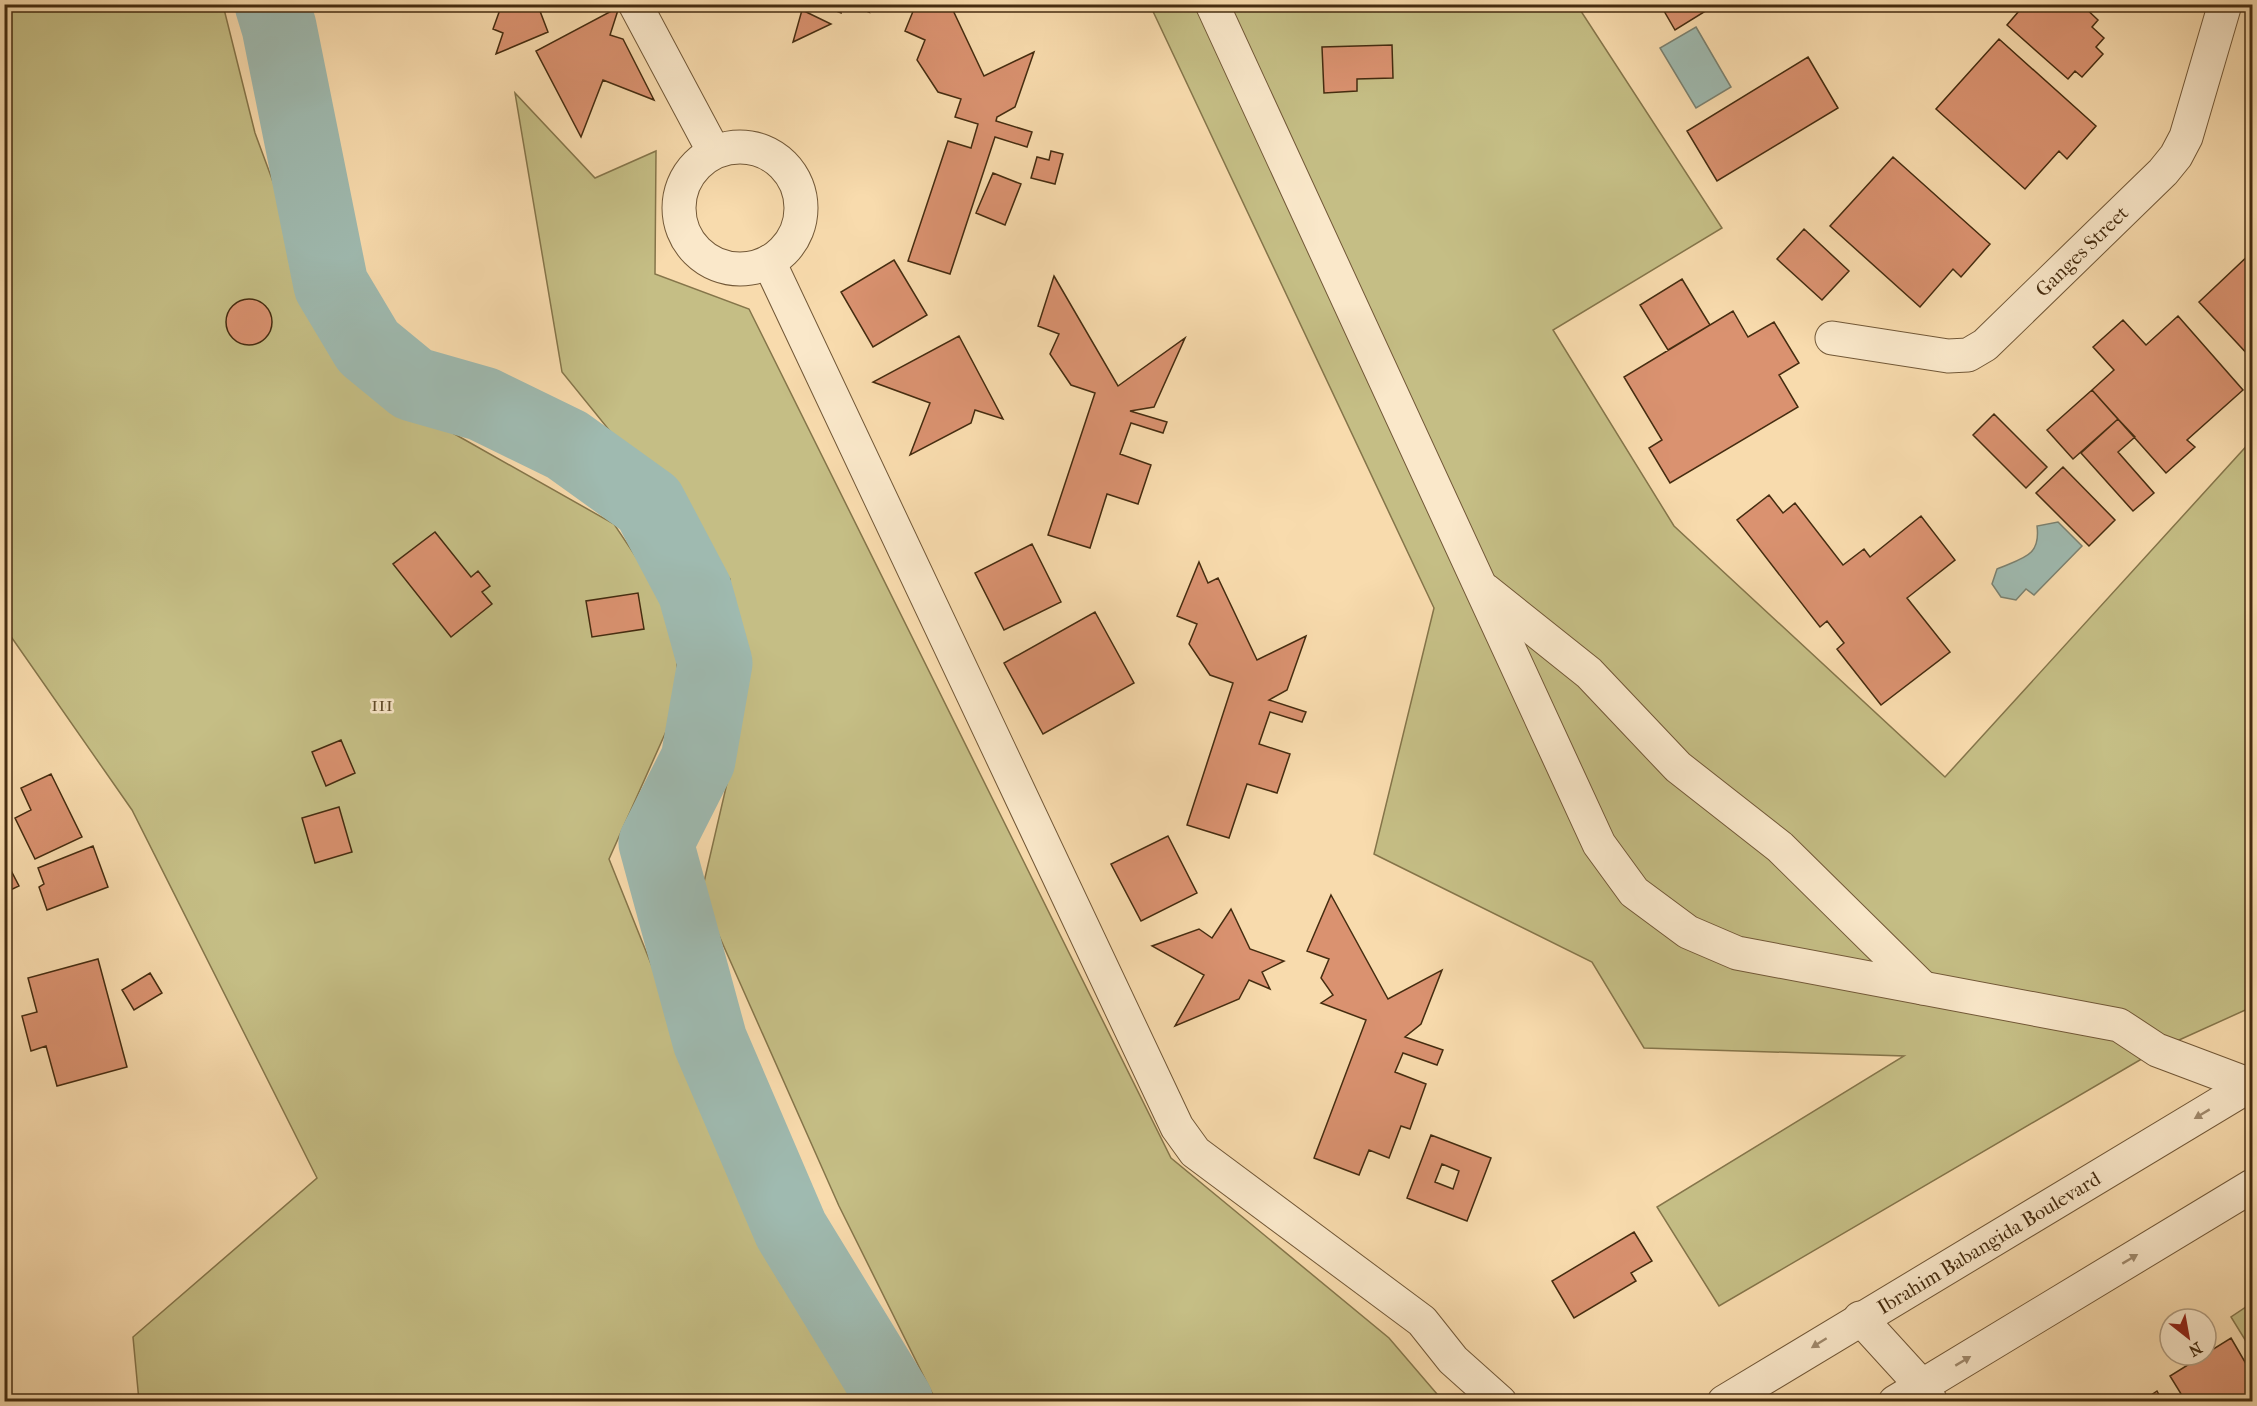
<svg xmlns="http://www.w3.org/2000/svg" width="2257" height="1406" font-family="'IM FELL French Canon',serif">
	<style>
		.green { fill: #c5be85; stroke: #85754a; stroke-width: 1.5 }
		.water { fill: #9fbab0; stroke: #7b8170; stroke-width: 1.5 }
		.lines { fill: none; stroke-linecap: round; stroke-linejoin: round }
		.river { stroke: #9fbab0; stroke-width: 75 }
		.building { fill: #da9270; stroke: #452c10; stroke-width: 1.5; fill-rule: evenodd }
		.minor-casing { stroke: #725837; stroke-width: 35 }
		.minor { stroke: #fae8ca; stroke-width: 33 }
		.oneway { fill: #a08a6d }
		.labels { text-anchor: middle; dominant-baseline: central; stroke-width: 5; stroke-linejoin: round; paint-order: stroke }
		.street-label { font-size: 20px; fill: #452c10; stroke: #fae8ca }
		.park-label { font-size: 20px; font-style: italic; fill: #5f4927; stroke: #fae8ca }
	</style>
	<rect width="100%" height="100%" fill="#f8dbad"/>
	<filter id="stains"><feTurbulence type="fractalNoise" baseFrequency=".00333" numOctaves="4"/><feColorMatrix values="0 0 0 0 .2 0 0 0 0 .09 0 0 0 0 .02 0 0 0 .5 -.17"/></filter>
	<radialGradient id="worn" r=".72"><stop offset=".6" stop-color="#630" stop-opacity="0"/><stop offset="1" stop-color="#630" stop-opacity=".3"/></radialGradient>
	<path class="green" d="M4,5H223L255,133L340,363L451,432L614,524L677,618V707L609,859L767,1253L853,1401H139L133,1337L317,1178L132,810L5,628Z
		M1150,5H1577L1722,228L1553,330L1674,526L1945,777L2252,440V1007L2157,1050L1719,1306L1657,1207L1904,1056L1644,1048L1592,962L1374,854L1434,608Z
		M515,93L595,178L656,151L655,274L749,309L1171,1158L1389,1338L1443,1401H936L839,1206L701,895L731,766L730,579L562,372Z
		M2252,1303V1351L2231,1317Z"/>
	<path class="water" d="M1696,27L1731,87L1696,108L1660,48Z
		M2058,522L2082,546L2034,595L2026,589L2016,600L2001,597L1992,584L1997,569C2022,558 2041,557 2037,526Z"/>
	<g class="lines">
		<path class="river" d="M272,4L279,27L331,285L368,347L413,384L483,404L567,445L649,504L695,591L715,663L698,760L656,843L710,1041L791,1230L896,1402"/>
	</g>
	<path class="building" d="M502,4H554L540,11L548,32L496,54L503,33L493,29Z
		M818,4H841V13Z
		M848,4H865L869,12Z
		M916,4H950L984,76L1034,52L1015,107L997,117L996,121L1032,132L1027,147L995,137L950,274L908,261L948,141L971,148L978,124L955,117L961,99L938,92L917,60L925,40L905,31Z
		M1660,4H1717L1675,30Z
		M2025,4H2081L2098,20L2092,27L2104,38L2096,47L2103,54L2082,77L2075,71L2068,79L2007,25Z
		M619,7L610,35L623,39L654,100L603,80L581,137L536,51Z
		M802,10L831,24L793,42Z
		M1999,39L2096,126L2067,159L2059,151L2025,189L1936,109Z
		M1392,45L1393,78L1357,79V91L1324,93L1322,47Z
		M1808,57L1838,108L1717,181L1687,131Z
		M1051,151L1063,154L1055,184L1031,178L1037,157L1049,160Z
		M1893,157L1990,244L1961,277L1953,269L1920,307L1830,226Z
		M993,173L1021,184L1005,225L976,213Z
		M1804,229L1849,271L1822,300L1777,259Z
		M2252,252V359L2199,302Z
		M894,260L927,315L873,347L841,292Z
		M1054,276L1118,386L1185,338L1154,407L1130,411L1167,422L1163,433L1131,423L1120,454L1151,465L1138,504L1107,494L1090,548L1048,535L1095,393L1071,385L1050,354L1059,334L1038,326Z
		M1682,279L1710,325L1668,350L1640,305Z
		M226 322a23 23 0 1 1 46 0a23 23 0 1 1-46 0Z
		M1733,311L1748,337L1774,322L1799,363L1779,375L1798,407L1670,483L1649,448L1662,440L1624,377Z
		M2178,316L2243,390L2187,440L2195,447L2166,473L2092,390L2114,370L2093,347L2123,320L2146,345Z
		M959,336L1003,419L975,410L971,423L910,455L930,403L873,382Z
		M2092,390L2118,419L2073,459L2047,430Z
		M1994,414L2047,467L2026,488L1973,435Z
		M2118,419L2135,437L2118,452L2154,493L2133,511L2081,453Z
		M2063,467L2115,520L2089,546L2036,493Z
		M1769,495L1783,513L1795,503L1843,565L1864,549L1870,557L1921,516L1955,560L1907,598L1950,652L1881,705L1837,649L1844,643L1827,621L1820,627L1737,520Z
		M435,532L471,577L478,571L490,586L482,592L492,604L451,637L393,564Z
		M1032,544L1061,602L1004,630L975,573Z
		M1199,562L1208,583L1218,578L1257,660L1306,636L1287,690L1269,700L1306,712L1302,722L1270,712L1259,744L1290,754L1277,793L1247,784L1229,838L1187,825L1233,683L1210,675L1189,644L1197,624L1177,616Z
		M638,593L644,629L592,637L586,601Z
		M1095,612L1134,683L1043,734L1004,663Z
		M341,740L355,773L326,786L312,752Z
		M51,774L82,837L35,859L15,818L31,810L21,788Z
		M339,807L352,852L315,863L302,818Z
		M1168,836L1197,893L1141,921L1111,864Z
		M93,846L108,887L47,910L39,887L44,884L38,868Z
		M4,857L19,886L4,893Z
		M1331,895L1388,999L1442,970L1421,1024L1405,1037L1443,1050L1437,1065L1403,1053L1395,1072L1426,1084L1410,1129L1401,1126L1389,1158L1369,1150L1359,1175L1314,1158L1366,1020L1321,1003L1333,995L1321,978L1329,959L1307,951Z
		M1231,909L1250,949L1284,961L1262,972L1270,989L1249,980L1239,999L1175,1026L1204,975L1152,946L1199,929L1212,938Z
		M98,959L127,1067L57,1086L46,1046L31,1051L22,1016L37,1012L28,978Z
		M150,973L162,993L134,1010L122,990Z
		M1431,1135L1491,1158L1467,1221L1407,1198ZM1442,1164L1459,1171L1453,1189L1435,1182Z
		M1634,1232L1652,1261L1631,1273L1636,1281L1574,1318L1552,1281Z
		M2231,1338L2252,1374V1402H2186L2170,1376Z
		M2157,1391L2163,1402H2141Z"/>
	<g class="lines">
		<g class="minor-casing">
			<g id="minor">
				<path d="M635,4L714,152"/>
				<path d="M1212,4L1599,844L1634,892L1688,932L1737,953L2119,1025L2157,1050L2250,1085"/>
				<circle cx="740" cy="208" r="61"/>
				<path d="M769,262L1177,1127L1195,1152L1422,1321L1453,1360L1500,1402"/>
				<path id="s1" d="M1832,338L1948,356L1968,355L1985,345L2163,172L2176,156L2186,137L2225,4"/>
				<path d="M1485,590L1589,673L1678,767L1780,847L1923,988"/>
				<path d="M1860,1318L1922,1386L1931,1402"/>
				<path id="s2" d="M1724,1402L2252,1084"/>
				<path d="M1895,1402L2252,1186"/>
			</g>
		</g>
		<use href="#minor" class="minor"/>
	</g>
	<defs><path id="oneway-solid" d="M-6-.8H1V-3.2L6.5 0L1 3.2V.8H-6Z" transform="scale(1.5)"/></defs>
	<g class="oneway">
		<use href="#oneway-solid" transform="translate(2202 1114) rotate(149)"/>
		<use href="#oneway-solid" transform="translate(2130 1259) rotate(-31)"/>
		<use href="#oneway-solid" transform="translate(1819 1343) rotate(148)"/>
		<use href="#oneway-solid" transform="translate(1963 1361) rotate(-31)"/>
	</g>
	<g class="labels">
		<g class="street-label">
			<text stroke="none"><textPath href="#s1" startOffset="292">Ganges Street</textPath></text>
			<text stroke="none"><textPath href="#s2" startOffset="309">Ibrahim Babangida Boulevard</textPath></text>
		</g>
		<g class="park-label">
			<text x="382" y="704">111</text>
		</g>
	</g>
	<rect width="2257" height="1406" fill="none" stroke="#f8dbad" stroke-width="24"/>
	<rect x="6" y="6" width="2245" height="1394" fill="none" stroke="#452c10" stroke-width="3"/>
	<rect x="12" y="12" width="2233" height="1382" fill="none" stroke="#452c10" stroke-width="1.5"/>
	<g transform="translate(2188 1337) rotate(149)"><circle r="28" fill="#fae8ca" stroke="#b29d80" stroke-width="1.5"/>
	<path d="M0-4.5L10 22L0 15L-10 22Z" fill="#8f2418"/>
	<text y="-9" font-size="16" font-weight="bold" text-anchor="middle" fill="#452c10">N</text>
	</g>
	<rect width="100%" height="100%" filter="url(#stains)"/>
	<rect width="100%" height="100%" fill="url(#worn)"/>
</svg>
